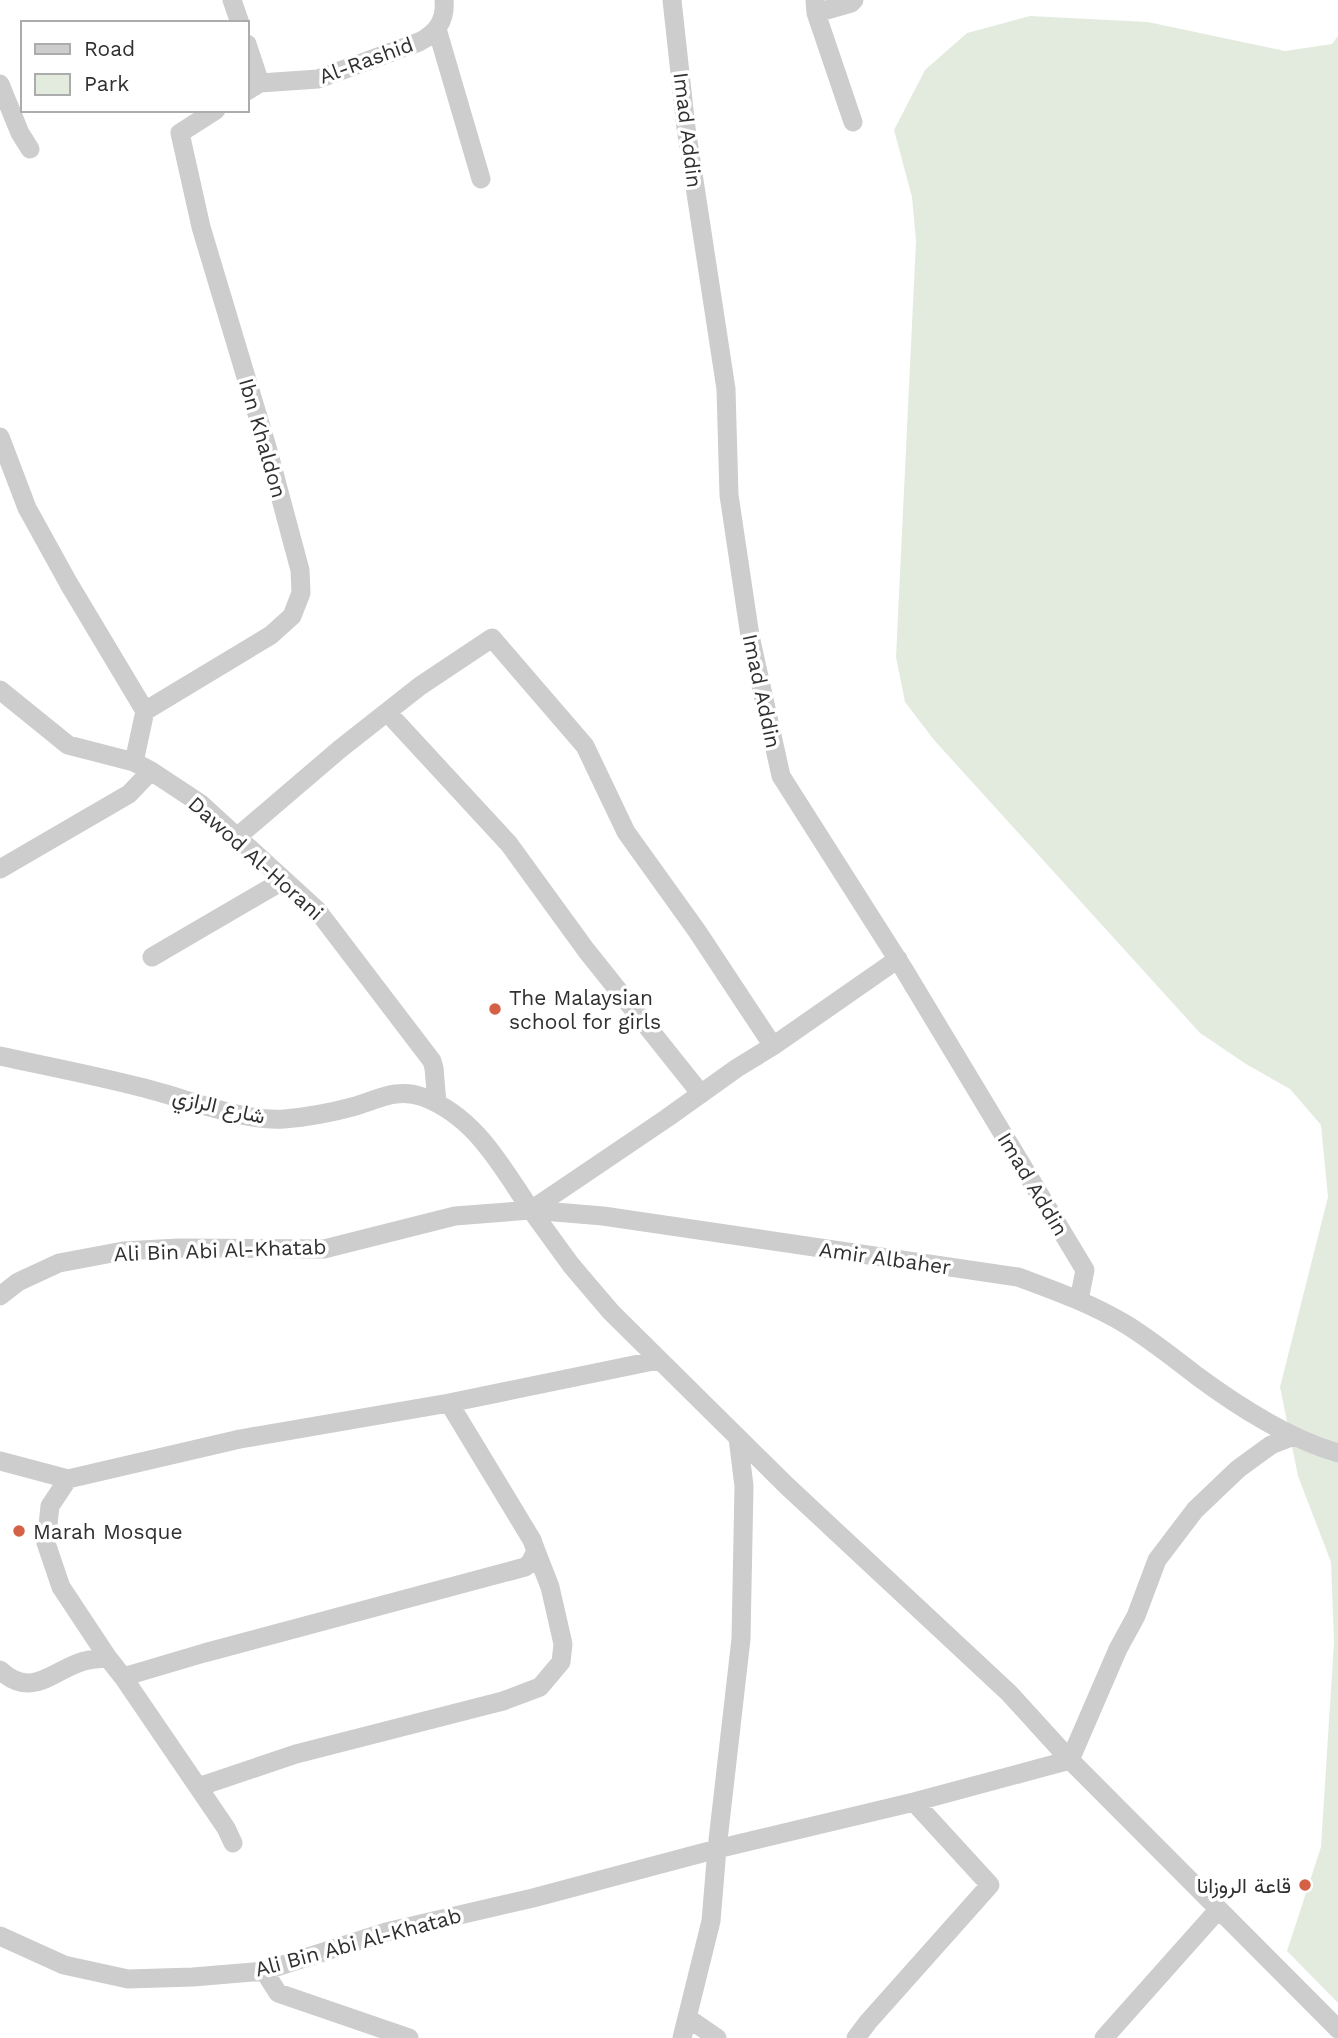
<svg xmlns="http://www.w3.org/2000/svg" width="1338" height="2038" font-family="'Work Sans',Vazirmatn,sans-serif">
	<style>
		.green { fill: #e3ebdf }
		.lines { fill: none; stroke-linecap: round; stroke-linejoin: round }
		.minor { stroke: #cdcdcd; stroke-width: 19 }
		.poi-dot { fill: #d46145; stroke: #fff; stroke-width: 2.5 }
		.labels { text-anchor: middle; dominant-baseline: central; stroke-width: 7; stroke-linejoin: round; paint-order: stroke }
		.street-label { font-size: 21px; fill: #303030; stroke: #fff }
		.poi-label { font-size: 21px; fill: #303030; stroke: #fff; text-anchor: start }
	</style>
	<rect width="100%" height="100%" fill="#fff"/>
	<path class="green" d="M1030,16L1148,22L1285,51L1332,44L1338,36V2003L1287,1951L1321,1847L1334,1642L1331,1562L1298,1476L1280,1387L1328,1197L1321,1125L1290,1089L1246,1064L1200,1033L934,740L905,702L896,657L916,241L912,197L894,130L925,70L967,33Z"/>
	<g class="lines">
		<path class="minor" d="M232,0L240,23
			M672,0L686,128L726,389L729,495L750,636L781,776L903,968L1085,1270L1079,1300
			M815,0L816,13L853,122
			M816,13L851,3L854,0
			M437,29L481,179
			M247,44L260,83L247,91
			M260,83L318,79L419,42C437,33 446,20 444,0
			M0,84L20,133L30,149
			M0,437L27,508L69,584L145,711L134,762
			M0,690L68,745L134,762L151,771L201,804L317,910L432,1061L434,1068L437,1103
			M145,711L271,635L292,616L301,593L300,570L267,447L201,227L180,133L216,110
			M387,712L509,844L586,950L701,1094
			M237,837L340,749L420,686L492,638L585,746L626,832L697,931L773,1046
			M0,869L129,794L151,771
			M152,957L284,880
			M0,1056C46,1066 93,1075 140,1087C183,1097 241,1122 284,1119C307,1117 330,1113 352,1107C377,1100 397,1087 423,1097C476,1117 501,1166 531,1210L603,1216L1018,1277C1056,1291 1092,1304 1127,1325C1151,1340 1174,1358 1197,1376C1239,1407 1287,1438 1338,1453
			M531,1210L571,1265L611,1312L787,1486L1009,1693L1070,1760L1338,2029
			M0,1296L18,1282L59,1263L123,1251L178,1248L324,1249L455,1216L531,1210L667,1118L737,1068L773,1046L898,959
			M0,1461L68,1479L240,1439L449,1403L658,1360
			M68,1479L50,1506L46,1543L61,1587L108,1658
			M0,1670C31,1699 51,1672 81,1662C89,1659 99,1659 108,1658L123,1677L204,1653L525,1567L530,1563L536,1551L532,1540L449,1403
			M123,1677L226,1828L233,1843
			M198,1787L296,1754L503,1701L540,1687L561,1662L563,1644L550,1587L536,1551
			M0,1936L64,1965L128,1979L193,1977L264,1971L386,1932L533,1898L717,1849L914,1802L1070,1760L1118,1649L1136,1616L1157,1560L1195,1510L1238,1469L1271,1445L1294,1436
			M264,1971L278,1993L409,2038
			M688,2018L717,2038
			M682,2038L711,1921L717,1849L741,1639L744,1486L738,1438
			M856,2038L868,2022L990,1885L914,1802
			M1104,2038L1218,1910"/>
	</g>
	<g class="poi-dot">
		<circle cx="495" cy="1009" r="7"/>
		<circle cx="19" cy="1531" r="7"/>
		<circle cx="1305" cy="1885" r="7"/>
	</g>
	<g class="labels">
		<g class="street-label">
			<text transform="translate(366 60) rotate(-20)">Al-Rashid</text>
			<text transform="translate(688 130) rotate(83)">Imad Addin</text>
			<text transform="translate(263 438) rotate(74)">Ibn Khaldon</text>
			<text transform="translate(762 691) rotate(78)">Imad Addin</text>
			<text transform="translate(256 858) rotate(42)">Dawod Al-Horani</text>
			<text transform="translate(219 1106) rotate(13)">شارع الرازي</text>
			<text transform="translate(1033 1184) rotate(59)">Imad Addin</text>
			<text transform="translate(220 1250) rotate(-2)">Ali Bin Abi Al-Khatab</text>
			<text transform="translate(885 1258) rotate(8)">Amir Albaher</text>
			<text transform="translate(358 1942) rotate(-15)">Ali Bin Abi Al-Khatab</text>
		</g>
		<g class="poi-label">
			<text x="509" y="997">The Malaysian<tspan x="509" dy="24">school for girls</tspan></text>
			<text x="33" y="1531">Marah Mosque</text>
			<text x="1291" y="1885" text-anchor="end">قاعة الروزانا</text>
		</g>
	</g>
	<rect x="21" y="21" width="228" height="91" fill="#ffffff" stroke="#acacac" stroke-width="2"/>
	<rect x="35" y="44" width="35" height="10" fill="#cdcdcd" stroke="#acacac" stroke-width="2"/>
	<text x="84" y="56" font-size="21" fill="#303030">Road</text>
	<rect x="35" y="74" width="35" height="21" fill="#e3ebdf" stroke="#acacac" stroke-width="2"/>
	<text x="84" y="91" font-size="21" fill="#303030">Park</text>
</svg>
